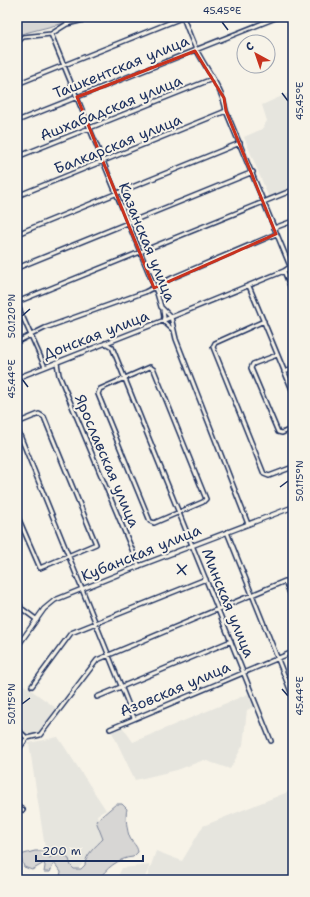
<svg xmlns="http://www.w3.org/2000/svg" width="310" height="897" font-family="'Shantell Sans',sans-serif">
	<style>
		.built { fill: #e6e5de }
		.green { fill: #d7d6d4; stroke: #798299 }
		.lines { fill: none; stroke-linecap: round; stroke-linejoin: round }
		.minor-casing { stroke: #1b2f5e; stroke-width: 6 }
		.tertiary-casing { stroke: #1b2f5e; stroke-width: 6 }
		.minor { stroke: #f7f3e8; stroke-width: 3 }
		.tertiary { stroke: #f7f3e8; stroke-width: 3.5 }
		.marked { fill: none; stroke: #c8321e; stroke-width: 3; stroke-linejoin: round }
		.ticks { fill: none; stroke: #1b2f5e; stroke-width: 1.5 }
		.labels { text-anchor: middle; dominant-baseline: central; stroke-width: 4; stroke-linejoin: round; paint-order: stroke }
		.street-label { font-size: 15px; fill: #1b2f5e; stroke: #f7f3e8 }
		.neatline { fill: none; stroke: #1b2f5e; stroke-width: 1.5 }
		.ticks-label { font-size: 10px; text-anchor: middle; fill: #1b2f5e }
	</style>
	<rect width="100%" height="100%" fill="#f7f3e8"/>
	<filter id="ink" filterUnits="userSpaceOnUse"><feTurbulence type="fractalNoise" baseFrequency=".025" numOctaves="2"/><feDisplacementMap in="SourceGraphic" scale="8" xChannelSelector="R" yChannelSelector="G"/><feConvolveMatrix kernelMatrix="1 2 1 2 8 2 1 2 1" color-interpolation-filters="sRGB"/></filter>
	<g filter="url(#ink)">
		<path class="built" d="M293,91V188L269,198L244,137L262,129L267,121L262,105Z
			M17,680L56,708L40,733L28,735L17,724Z
			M248,694L253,707L247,710L243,745L230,769L204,760L177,770L135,780L111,730L121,725L133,742Z
			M58,737L106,810L97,815L104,840L77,870L45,848L29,743Z
			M293,790V880H146L156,851L182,861L203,826Z
			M150,865L144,880H116L122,868Z"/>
		<path class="green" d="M17,17H88L17,35Z
			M116,804H122L127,809C125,815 127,832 130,838C133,844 137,845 138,852L133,857C118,858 106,869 98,880H59L61,872L54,863L50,872H44L45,866L44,863L32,870L24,867L20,855L35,851H46L47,856L50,858L51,854L58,850L62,852L63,855L69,859L71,866L74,869H81L85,865C85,855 96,846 103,839L96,821Z"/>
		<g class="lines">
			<g class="minor-casing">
				<path id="minor" d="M183,17C187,28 191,39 196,49C206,69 223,90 226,111L290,266
					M51,34L157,293L161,307L171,317L176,339L248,524
					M17,43L23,37L51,34L67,24L96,17
					M17,84L184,17
					M17,121L278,17
					M17,157L212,79
					M17,196L226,111
					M274,228L293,221
					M17,234L240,143
					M17,268L253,172
					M284,271L293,293
					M249,286L293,392
					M17,302L293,190
					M17,304L45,367
					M163,311L164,317L163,321L173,330
					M264,321L215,343L213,347L264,474L269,476L293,467
					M17,342L45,328L145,292L172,278L276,234
					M105,343L112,347L125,379L271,741
					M277,355L253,364L251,368L278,432L282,433L293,428
					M57,363L59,375L139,566
					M150,367L154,370L206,499L203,502L154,523L150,521L98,394L100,389Z
					M284,372L293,369
					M17,378L157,323L284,271L293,265
					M17,423L39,414L44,417L96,544L40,568L17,515
					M17,428L134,718
					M227,532L293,697
					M285,581L293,601
					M17,592L21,608L37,620
					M32,686L71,633L206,579
					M97,697L231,641
					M17,729L27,738
					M110,729L293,652
					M17,751L27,738L40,735L97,660L285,581H293
					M17,806L23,810"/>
			</g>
			<g class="tertiary-casing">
				<path id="tertiary" d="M17,647L44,609L55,600L139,566L293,507"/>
			</g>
			<use href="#minor" class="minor"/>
			<use href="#tertiary" class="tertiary"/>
		</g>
	</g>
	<path class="marked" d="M195,51L224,98L226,111L276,234L154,288L77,97Z"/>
	<path class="ticks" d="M222,22L228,30M282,93L288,101M22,316L30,309M22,379L28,387M280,487L288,481M177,564L186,575M177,574L187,565M282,689L288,696M22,704L30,698"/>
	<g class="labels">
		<g class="street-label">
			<text transform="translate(121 67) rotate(-22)">Ташкентская улица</text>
			<text transform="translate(111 108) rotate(-22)">Ашхабадская улица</text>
			<text transform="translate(118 144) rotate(-22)">Балкарская улица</text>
			<text transform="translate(147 242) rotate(68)">Казанская улица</text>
			<text transform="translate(96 335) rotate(-21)">Донская улица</text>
			<text transform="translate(107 461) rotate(67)">Ярославская улица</text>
			<text transform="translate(141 553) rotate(-22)">Кубанская улица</text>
			<text transform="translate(228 603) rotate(68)">Минская улица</text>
			<text transform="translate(175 689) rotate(-23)">Азовская улица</text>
		</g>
	</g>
	<rect width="310" height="897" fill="none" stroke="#f7f3e8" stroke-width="44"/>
	<g transform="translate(256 54) rotate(320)"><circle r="19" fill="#f7f3e8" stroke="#9fa5b1"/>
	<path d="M0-3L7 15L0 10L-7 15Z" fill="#c8321e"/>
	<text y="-6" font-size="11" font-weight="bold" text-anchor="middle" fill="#1b2f5e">С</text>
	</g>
	<path d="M36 855v6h107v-6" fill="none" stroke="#1b2f5e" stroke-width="2"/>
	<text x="42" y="855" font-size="12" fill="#1b2f5e" stroke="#f7f3e8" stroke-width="3" paint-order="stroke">200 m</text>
	<rect x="22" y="22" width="266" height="853" class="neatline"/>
	<g class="ticks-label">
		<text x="222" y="14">45.45°E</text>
		<text transform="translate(299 101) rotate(-90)" y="4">45.45°E</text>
		<text transform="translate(11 316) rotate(-90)" y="4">50.120°N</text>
		<text transform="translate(11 379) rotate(-90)" y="4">45.44°E</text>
		<text transform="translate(299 481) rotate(-90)" y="4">50.115°N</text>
		<text transform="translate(299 696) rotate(-90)" y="4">45.44°E</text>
		<text transform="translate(11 704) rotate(-90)" y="4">50.115°N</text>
	</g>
</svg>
